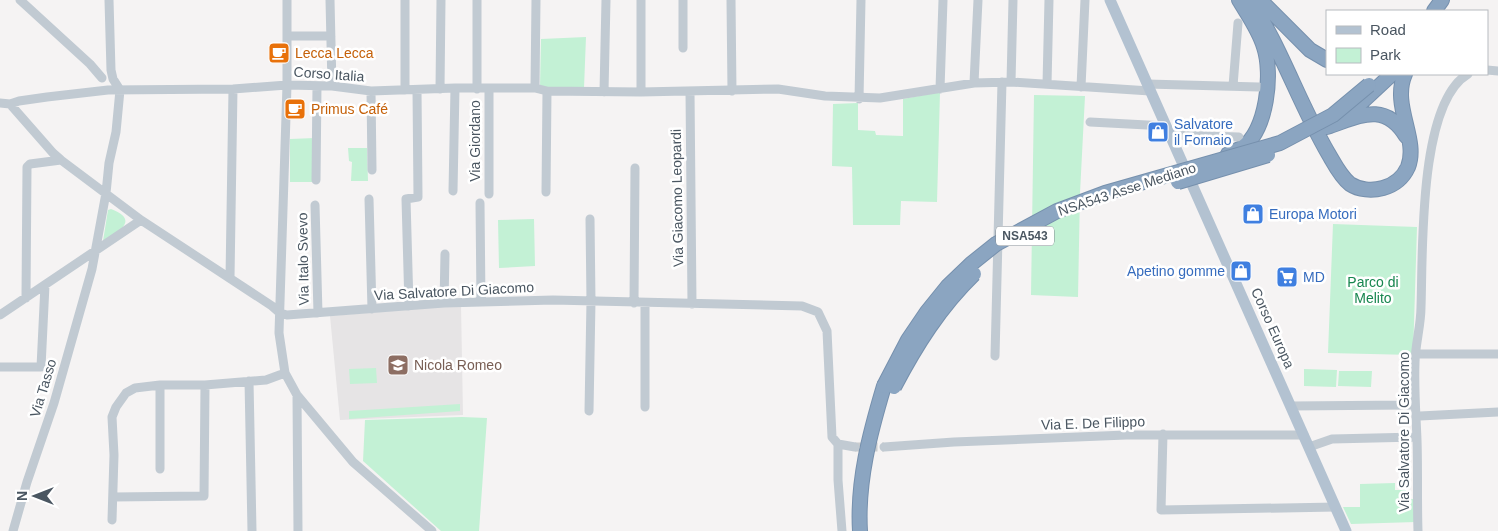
<svg xmlns="http://www.w3.org/2000/svg" width="1498" height="531" font-family="Helvetica,sans-serif">
	<style>
		.education { fill: #e6e4e5 }
		.green { fill: #c3f1d5 }
		.lines { fill: none; stroke-linecap: round; stroke-linejoin: round }
		.minor-tunnel { stroke: #caccce; stroke-width: 9; stroke-dasharray: 9 4.5; stroke-linecap: butt }
		.highway-casing { stroke: #7690ad; stroke-width: 16 }
		.minor { stroke: #c1cad2; stroke-width: 9 }
		.major { stroke: #b3c2d1; stroke-width: 11 }
		.highway { stroke: #8ba5c1; stroke-width: 14 }
		.highway-bridge-casing { stroke: #7690ad; stroke-width: 16; stroke-linecap: butt }
		.highway-bridge { stroke: #8ba5c1; stroke-width: 14 }
		.labels { text-anchor: middle; dominant-baseline: central; stroke-width: 5; stroke-linejoin: round; paint-order: stroke }
		.shield { fill: #fff; stroke: #808990; stroke-width: 1 }
		.shield-label { font-size: 12px; font-weight: bold; fill: #4a5661 }
		.food-label { font-size: 14px; fill: #c56008; stroke: #fff; text-anchor: start }
		.street-label { font-size: 14px; fill: #4a5661; stroke: #fff }
		.shop-label { font-size: 14px; fill: #366cbe; stroke: #fff; text-anchor: start }
		.park-label { font-size: 14px; fill: #17864f; stroke: #fff }
		.education-label { font-size: 14px; fill: #785e54; stroke: #fff; text-anchor: start }
	</style>
	<rect width="100%" height="100%" fill="#f5f3f3"/>
	<path class="education" d="M461,305L463,415L340,420L330,316Z"/>
	<path class="green" d="M586,37L584,88L540,87L541,39Z
		M940,92L937,202L901,201L900,225H853L852,167L832,166L833,104L858,103V130L875,131L876,135L903,136V99Z
		M1034,95L1085,96L1080,193L1078,297L1031,295Z
		M315,138V182H290V139Z
		M348,148H367L368,181H351L352,162L349,161Z
		M111,209C141,220 117,233 103,241L108,210Z
		M534,219L535,266L499,268L498,220Z
		M1333,224L1417,227L1413,355L1328,353Z
		M376,368L377,383L350,384L349,369Z
		M1304,369L1337,370L1336,387L1304,386Z
		M1339,371H1372L1371,387L1338,386Z
		M460,404V411L349,419V411Z
		M462,417L487,418L479,531H441L363,461L365,420Z
		M1395,483V490H1406V499H1416V522L1351,524L1343,507H1360V484Z"/>
	<g class="lines">
		<path class="minor-tunnel" d="M855,447H884"/>
		<g class="highway-casing">
			<path id="highway" d="M1250,0C1281,48 1299,103 1328,153C1334,163 1340,176 1350,184C1359,190 1372,191 1383,188C1394,185 1403,178 1408,167C1419,139 1391,105 1405,74
				M1260,0L1310,50L1327,60
				M1434,11L1442,0
				M1337,119L1363,101L1392,74
				M1327,127C1358,117 1384,100 1406,136
				M1228,154C1232,152 1238,150 1242,148C1267,130 1273,74 1264,47C1259,30 1248,15 1239,0
				M860,531C857,481 870,433 884,386"/>
		</g>
		<path class="minor" d="M20,0L90,64L102,78
			M287,0V85L279,333L285,373L297,395L353,462L432,531
			M330,0L332,86
			M683,0V48
			M731,0L732,91
			M287,36H331
			M1487,70L1498,71
			M1011,82L1013,0
			M974,83L978,0
			M1047,84L1049,0
			M1147,84L1259,87
			M1233,86L1238,23
			M1081,87L1085,0
			M535,88L536,0
			M440,89L441,0
			M477,89V0
			M940,89L943,0
			M405,90V0
			M371,91L372,170
			M690,91L692,304
			M604,92L606,0
			M641,92V0
			M859,99L861,0
			M0,103L10,104L19,101L47,97L108,90L233,89L287,85L332,86L371,91L455,88H535L547,91L641,92L778,89L825,96L880,98L974,83L1011,82L1150,91
			M10,104L53,153L61,160L141,220L272,306L280,313L287,315L444,303L553,300L802,306L818,312L827,331L832,437L838,444L855,447
			M1090,122L1166,126
			M1170,135L1239,137
			M316,180L317,86
			M453,191L455,88
			M546,192L547,91
			M489,194V89
			M369,199L372,309
			M480,203L481,302
			M315,205L318,313
			M230,278L233,89
			M26,298L27,167L30,164L61,160
			M444,303L445,254
			M634,303L635,168
			M409,306L406,199L418,197L417,90
			M0,315L141,220
			M1416,354H1498
			M995,356L1002,82
			M0,367H41L45,285
			M249,381L252,531
			M160,385V469
			M297,395L298,531
			M1291,406L1409,405H1411L1410,394
			M645,407V303
			M589,411L591,301L590,219
			M1420,416L1498,412
			M1163,434L1161,510L1336,507
			M838,444V480L842,531
			M884,447L954,442L1126,435H1304
			M1309,447L1332,439L1417,437
			M113,497L204,496L205,385
			M112,520L114,455L112,417L116,407L126,393L135,388L160,385H205L266,380L285,373
			M13,531L27,482L54,403L92,269L106,193L109,163L116,132L120,90L113,79L111,70L109,0
			M1418,531C1417,501 1418,470 1417,440C1416,414 1414,389 1415,363C1415,345 1421,326 1421,307C1423,254 1418,103 1468,74"/>
		<path class="major" d="M1110,0L1346,531"/>
		<use href="#highway" class="highway"/>
		<g class="highway-bridge-casing">
			<path id="highway-bridge" d="M1178,182L1268,155
				M884,386L908,340L927,312L948,286L971,264L996,244L1057,211L1105,193L1280,143L1333,115L1369,85
				M894,387C916,345 940,307 974,274"/>
		</g>
		<use href="#highway-bridge" class="highway-bridge"/>
	</g>
	<defs>
		<g id="cafe-square" transform="scale(1.125)"><rect x="-9" y="-9" width="18" height="18" rx="4" fill="#e8710a" stroke="#fff"/><path d="M-5.5-4.5H6V0H3Q3 3.5 0 3.5H-2.5Q-5.5 3.5-5.5 0ZM3-3.2v2h1.7v-2ZM-6 4.5H4V6H-6Z" fill="#fff"/></g>
		<g id="shop-square" transform="scale(1.125)"><rect x="-9" y="-9" width="18" height="18" rx="4" fill="#3f7fe0" stroke="#fff"/><path d="M-5-2.5h2.3a2.7 3.5 0 0 1 5.4 0H5L5.5 6h-11ZM-1.5-2.5h3a1.5 2.3 0 0 0-3 0Z" fill="#fff"/></g>
		<g id="supermarket-square" transform="scale(1.125)"><rect x="-9" y="-9" width="18" height="18" rx="4" fill="#3f7fe0" stroke="#fff"/><path d="M-6-5.5h2.5l.6 2H6L4.5 2H-2.5L-4.4-4H-6ZM-1.5 3.2a1.3 1.3 0 1 0 .1 0ZM3 3.2a1.3 1.3 0 1 0 .1 0Z" fill="#fff"/></g>
		<g id="school-square" transform="scale(1.125)"><rect x="-9" y="-9" width="18" height="18" rx="4" fill="#8d6e63" stroke="#fff"/><path d="M0-5L7-2L0 1L-7-2ZM-4 1L0 2.5L4 1V4Q0 6-4 4Z" fill="#fff"/></g>
	</defs>
	<g fill-rule="evenodd">
		<use href="#cafe-square" x="279" y="53"/>
		<use href="#cafe-square" x="295" y="109"/>
		<use href="#shop-square" x="1158" y="132"/>
		<use href="#shop-square" x="1253" y="214"/>
		<use href="#shop-square" x="1241" y="271"/>
		<use href="#supermarket-square" x="1287" y="277"/>
		<use href="#school-square" x="398" y="365"/>
	</g>
	<g class="labels">
		<rect class="shield" x="996" y="226.5" width="58" height="19" rx="4"/>
		<g class="shield-label">
			<text x="1025" y="236">NSA543</text>
		</g>
		<g class="food-label">
			<text x="295" y="53">Lecca Lecca</text>
			<text x="311" y="109">Primus Café</text>
		</g>
		<g class="street-label">
			<text transform="translate(329 74) rotate(4)">Corso Italia</text>
			<text transform="translate(475 141) rotate(-90)">Via Giordano</text>
			<text transform="translate(1127 189) rotate(-18)">NSA543 Asse Mediano</text>
			<text transform="translate(677 198) rotate(-91)">Via Giacomo Leopardi</text>
			<text transform="translate(303 259) rotate(-91)">Via Italo Svevo</text>
			<text transform="translate(454 291) rotate(-3)">Via Salvatore Di Giacomo</text>
			<text transform="translate(1273 328) rotate(66)">Corso Europa</text>
			<text transform="translate(43 388) rotate(-73)">Via Tasso</text>
			<text transform="translate(1093 423) rotate(-2)">Via E. De Filippo</text>
			<text transform="translate(1404 432) rotate(-90)">Via Salvatore Di Giacomo</text>
		</g>
		<g class="shop-label">
			<text x="1174" y="124">Salvatore<tspan x="1174" dy="16">il Fornaio</tspan></text>
			<text x="1269" y="214">Europa Motori</text>
			<text x="1225" y="271" text-anchor="end">Apetino gomme</text>
			<text x="1303" y="277">MD</text>
		</g>
		<g class="park-label">
			<text x="1373" y="282">Parco di<tspan x="1373" dy="16">Melito</tspan></text>
		</g>
		<g class="education-label">
			<text x="414" y="365">Nicola Romeo</text>
		</g>
	</g>
	<rect x="1326" y="10" width="162" height="65" fill="#ffffff" stroke="#b7bbc0"/>
	<rect x="1336" y="26" width="25" height="8" fill="#b3c2d1" stroke="#b7bbc0"/>
	<text x="1370" y="35" font-size="15" fill="#4a5661">Road</text>
	<rect x="1336" y="48" width="25" height="15" fill="#c3f1d5" stroke="#b7bbc0"/>
	<text x="1370" y="60" font-size="15" fill="#4a5661">Park</text>
	<g transform="translate(35 496) rotate(270)" stroke="#ffffff" stroke-width="4" paint-order="stroke">
	<path d="M0-4L9 19L0 12L-9 19Z" fill="#4a5661"/>
	<text y="-8" font-size="14" font-weight="bold" text-anchor="middle" fill="#4a5661">N</text>
	</g>
</svg>
